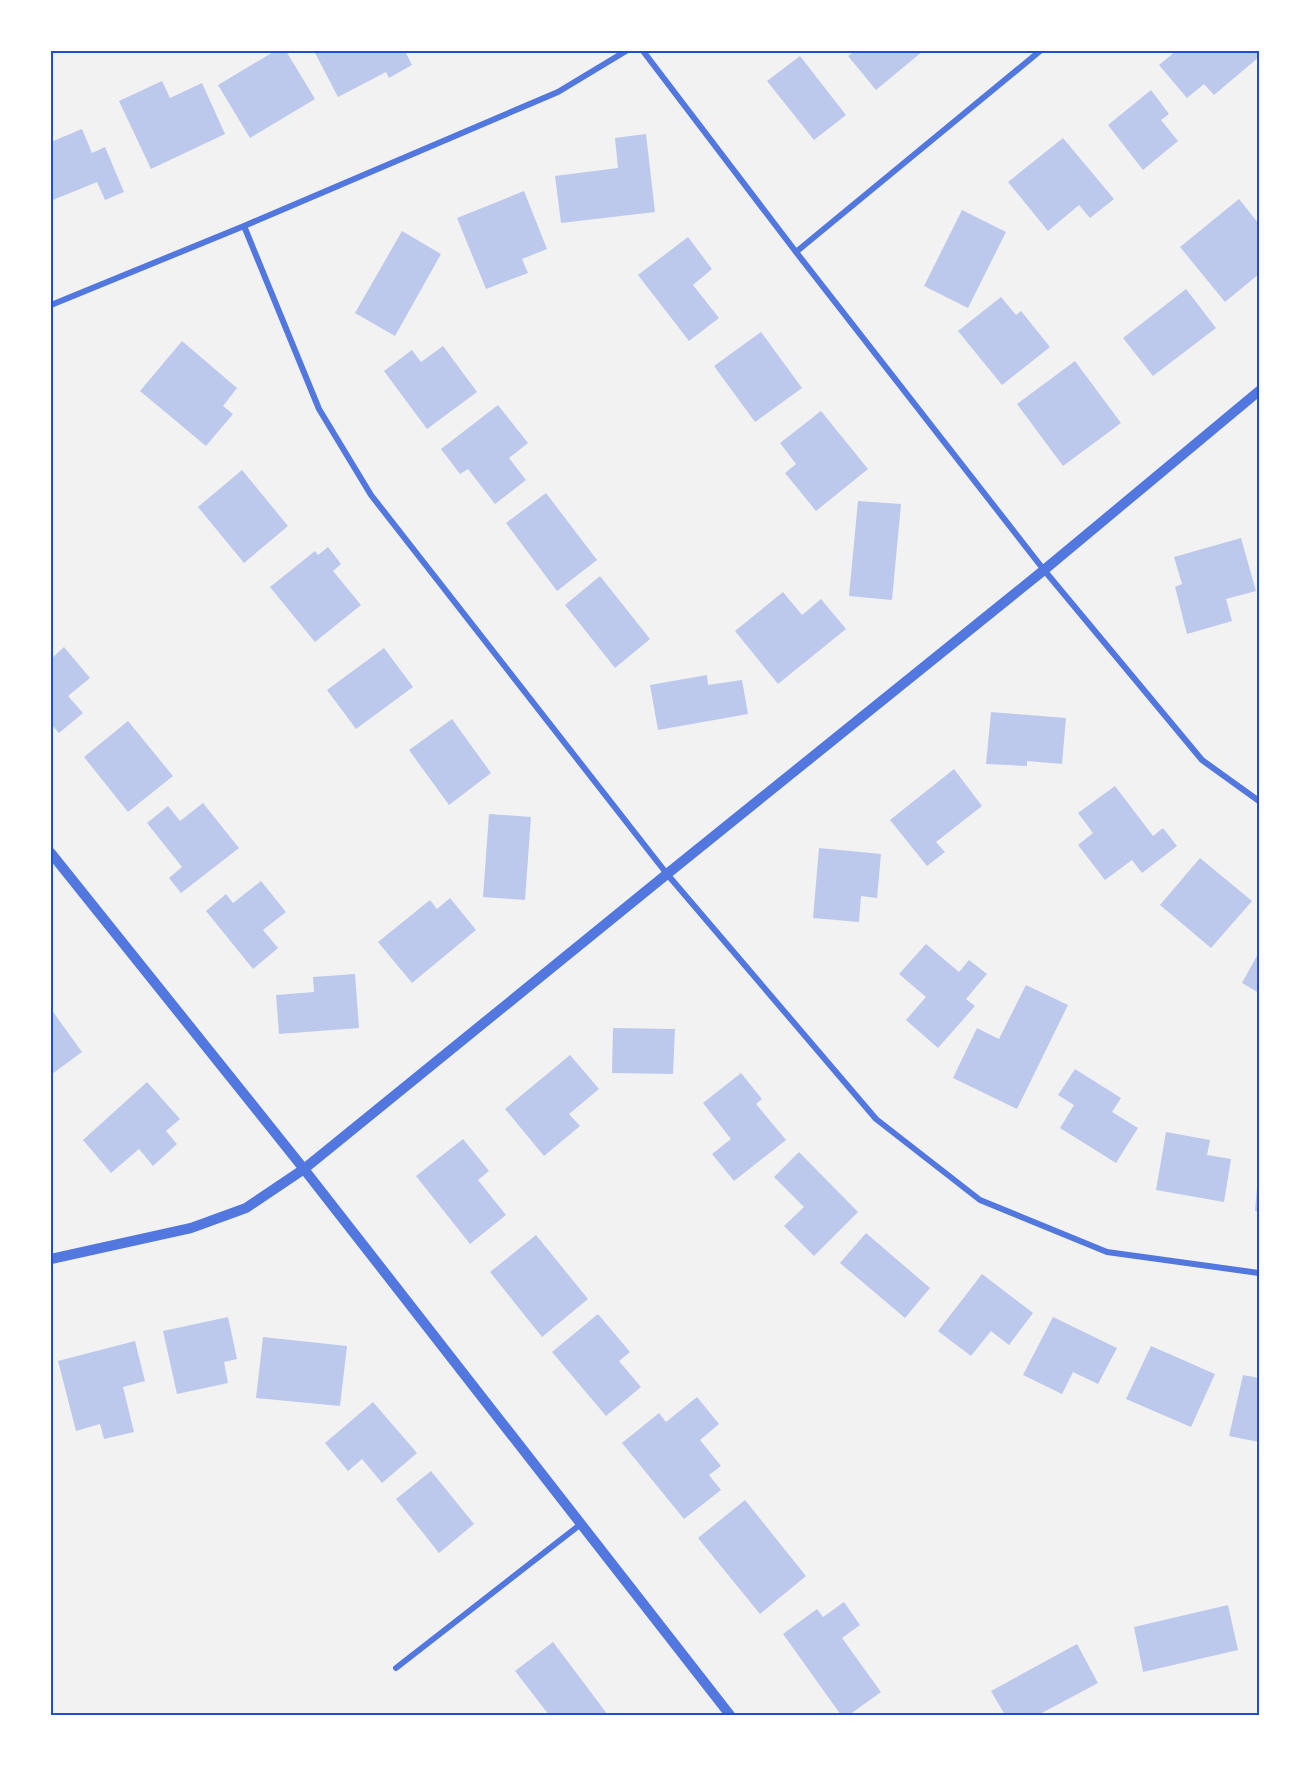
<svg xmlns="http://www.w3.org/2000/svg" width="1310" height="1766" font-family="Quicksand,sans-serif">
	<style>
		.building { fill: #bdc9ec }
		.lines { fill: none; stroke-linecap: round; stroke-linejoin: round }
		.minor { stroke: #5277de; stroke-width: 6 }
		.tertiary { stroke: #5277de; stroke-width: 10 }
		.neatline { fill: none; stroke: #1d4ed8; stroke-width: 2 }
	</style>
	<rect width="100%" height="100%" fill="#f2f2f2"/>
	<path class="building" d="M275,51H286L315,99L250,138L218,85Z
		M314,51H405L412,65L389,78L386,72L338,97Z
		M855,51H923L876,90L848,56Z
		M1176,51H1258L1259,57L1214,95L1204,84L1187,98L1159,65Z
		M800,56L846,115L814,140L767,81Z
		M162,81L170,98L202,83L225,134L151,169L119,101Z
		M1151,90L1169,114L1161,120L1178,141L1143,170L1108,125Z
		M82,129L92,153L105,147L124,192L105,200L97,182L53,200L51,196V142Z
		M646,134L655,212L561,223L555,176L618,168L615,138Z
		M1063,138L1114,199L1090,218L1079,205L1048,231L1008,182Z
		M524,191L547,249L522,259L528,273L486,289L457,218Z
		M1239,199L1259,224V274L1225,302L1180,247Z
		M962,210L1006,232L968,308L924,286Z
		M402,231L441,254L395,336L355,313Z
		M688,237L712,269L693,285L719,318L689,341L638,275Z
		M1186,289L1216,328L1153,376L1123,338Z
		M1001,297L1016,315L1021,311L1050,347L1002,385L958,331Z
		M761,332L802,388L755,422L714,366Z
		M182,341L237,388L223,406L233,414L206,446L140,391Z
		M443,346L477,392L427,429L384,371L412,350L421,362Z
		M1075,361L1121,423L1063,466L1017,404Z
		M498,405L528,443L509,458L526,480L495,504L468,469L460,474L441,449Z
		M821,411L868,469L816,511L785,473L796,464L780,443Z
		M242,470L288,526L244,563L198,507Z
		M546,493L597,560L557,591L506,523Z
		M858,501L901,504L892,600L849,596Z
		M1241,538L1256,591L1226,599L1232,621L1187,634L1175,587L1182,584L1174,557Z
		M328,547L341,564L333,571L361,605L315,642L270,587L315,551L318,555Z
		M600,576L650,639L615,668L565,605Z
		M783,592L802,615L821,599L846,629L778,684L735,631Z
		M64,647L90,678L68,696L83,713L59,733L51,724V659Z
		M384,648L413,687L356,729L327,690Z
		M707,675L708,685L742,680L748,714L658,730L650,685Z
		M991,712L1066,718L1062,764L1027,761V766L986,764Z
		M452,719L491,773L449,805L409,750Z
		M128,721L173,776L128,812L84,757Z
		M954,769L982,806L936,842L945,852L927,866L890,820Z
		M1115,786L1153,836L1163,828L1177,846L1142,873L1132,860L1105,880L1078,845L1093,833L1078,813Z
		M203,803L239,848L181,893L169,878L182,867L147,823L168,806L180,821Z
		M489,814L531,817L525,900L483,897Z
		M819,848L881,854L877,898L861,896L859,922L813,918Z
		M1200,858L1252,901L1211,948L1160,905Z
		M261,881L286,912L263,930L278,948L253,969L206,911L226,894L233,903Z
		M450,898L476,930L412,983L378,942L430,900L437,909Z
		M926,944L959,972L969,960L987,974L966,999L975,1006L938,1048L906,1020L926,997L899,974Z
		M1259,952V993L1242,983Z
		M355,974L359,1028L279,1034L276,995L314,992L313,977Z
		M1026,985L1068,1005L1017,1109L953,1078L977,1028L999,1039Z
		M51,1009L82,1052L52,1074L51,1073Z
		M613,1028L675,1029L673,1074L612,1073Z
		M570,1055L599,1089L569,1114L580,1126L544,1156L505,1109Z
		M1075,1069L1121,1098L1112,1112L1138,1128L1116,1163L1060,1128L1074,1105L1058,1095Z
		M741,1073L762,1099L756,1104L786,1140L734,1181L712,1154L731,1139L703,1103Z
		M147,1082L180,1119L166,1131L177,1144L153,1166L139,1149L111,1173L83,1140Z
		M1166,1132L1210,1140L1207,1155L1231,1159L1224,1202L1156,1190Z
		M463,1139L489,1171L478,1180L506,1215L470,1244L416,1176Z
		M799,1152L858,1212L814,1256L784,1226L804,1207L774,1177Z
		M1257,1187H1259V1212L1255,1211Z
		M866,1233L930,1288L905,1318L840,1263Z
		M536,1235L588,1299L542,1337L490,1272Z
		M982,1274L1033,1313L1009,1345L991,1331L971,1356L938,1331Z
		M598,1314L630,1352L619,1361L641,1387L606,1416L552,1352Z
		M228,1317L237,1359L224,1362L228,1383L177,1394L163,1331Z
		M1053,1317L1117,1348L1098,1384L1073,1372L1062,1394L1023,1375Z
		M263,1337L347,1346L340,1406L256,1398Z
		M135,1341L145,1381L123,1387L134,1432L104,1439L100,1424L76,1431L58,1361Z
		M1151,1346L1215,1374L1191,1427L1126,1399Z
		M1243,1375L1259,1378V1442L1229,1436Z
		M697,1397L719,1424L700,1440L721,1466L709,1475L721,1490L684,1519L622,1443L659,1413L666,1422Z
		M373,1402L417,1453L382,1483L362,1459L348,1471L325,1443Z
		M431,1471L474,1524L439,1553L396,1499Z
		M745,1500L806,1576L760,1614L698,1538Z
		M844,1602L860,1625L842,1638L881,1692L849,1715H841L783,1634L817,1609L823,1617Z
		M1228,1605L1238,1650L1143,1672L1134,1627Z
		M553,1642L608,1715H549L515,1671Z
		M1077,1644L1098,1683L1038,1715H1005L991,1691Z"/>
	<g class="lines">
		<path class="minor" d="M643,51L796,252L1044,570L1202,760L1259,801
			M244,226L319,409L371,495L667,874L876,1119L980,1200L1107,1252L1259,1273
			M796,252L1040,51
			M51,305L244,226L558,92L626,51
			M396,1668L581,1524"/>
		<path class="tertiary" d="M51,853L304,1169L730,1715
			M51,1259L191,1228L246,1208L304,1169L667,874L1044,570L1259,391"/>
	</g>
	<rect width="1310" height="1766" fill="none" stroke="#ffffff" stroke-width="105"/>
	<rect x="52" y="52" width="1206" height="1662" class="neatline"/>
</svg>
